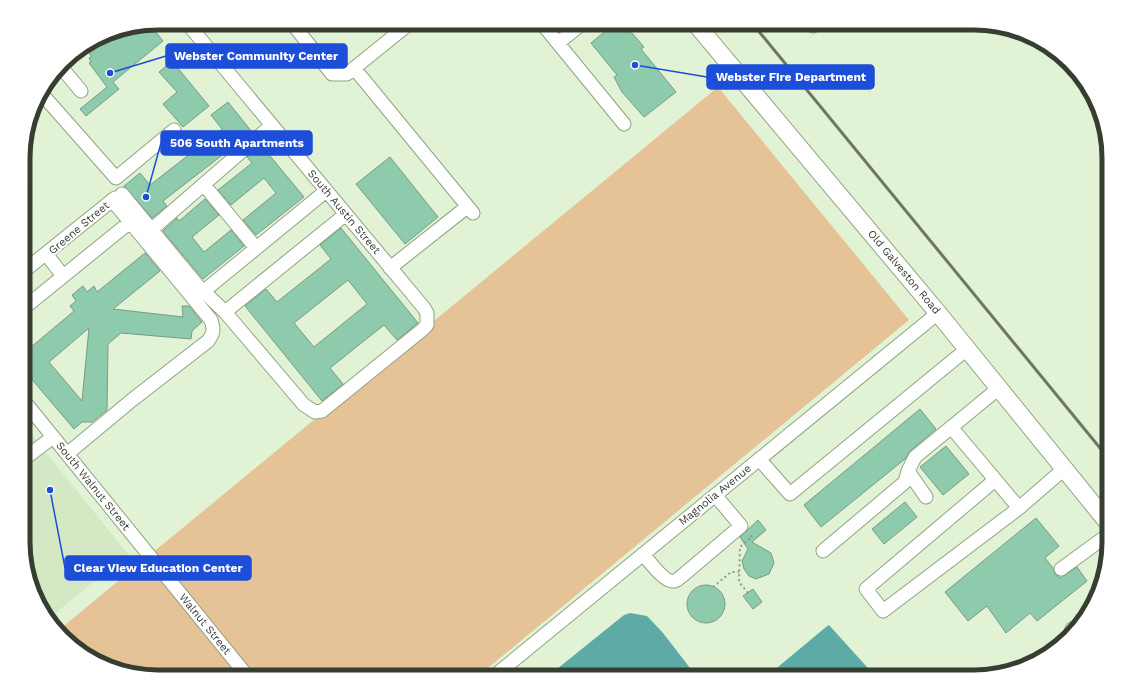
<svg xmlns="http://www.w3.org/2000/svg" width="1132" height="700" font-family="'Work Sans',sans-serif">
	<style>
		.built { fill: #d3e8c3 }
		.green { fill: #e6c397 }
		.water { fill: #5daaa7 }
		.building { fill: #8ecbac; stroke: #789a89; fill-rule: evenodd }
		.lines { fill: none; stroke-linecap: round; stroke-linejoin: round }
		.minor-casing { stroke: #91a284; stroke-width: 15 }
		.major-casing { stroke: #91a284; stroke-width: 19 }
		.path { stroke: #8e9b85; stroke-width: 2; stroke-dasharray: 2 3; stroke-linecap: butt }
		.minor { stroke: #fff; stroke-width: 13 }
		.major { stroke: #fff; stroke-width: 17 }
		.rail { stroke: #6c7765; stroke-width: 3 }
		.labels { text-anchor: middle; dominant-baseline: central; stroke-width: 4; stroke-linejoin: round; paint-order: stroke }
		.street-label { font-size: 11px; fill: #363d31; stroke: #fff }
		.rim { fill: none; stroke: #363d31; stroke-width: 5 }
		.leader { fill: none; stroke: #1d4ed8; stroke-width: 1.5 }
		.callout-dot { fill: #1d4ed8; stroke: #fff; stroke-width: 1.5 }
		.callout { fill: #1d4ed8; stroke: #1d4ed8; stroke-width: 1.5 }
		.callout-label { font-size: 12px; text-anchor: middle; font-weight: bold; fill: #fff }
	</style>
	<rect width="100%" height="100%" fill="#e1f3d4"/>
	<path class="built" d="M24,426L128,554L49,618L41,610L24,559Z"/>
	<path class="green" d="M718,87L909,320L477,677H158L123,672L83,654L60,629Z"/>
	<path class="water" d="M630,613L647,616L663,633L697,677H547L624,615Z
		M829,625L876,677H766L826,627Z"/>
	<path class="building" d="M615,23H619L623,27L625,25L644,47L641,49L676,92L644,117L622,92L614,77L617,75L591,43Z
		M150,25L163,41L113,82L119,89L86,116L80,109L107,87L89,63L91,62L89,58L92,56L89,54L116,32L120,38L132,28Z
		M172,61L209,106L183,127L163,104L177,92L159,72Z
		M228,102L252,132L163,201L167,206L152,218L124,186L140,173L150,185L222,129L211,115Z
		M261,145L304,197L256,235L243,220L276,193L264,178L231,205L218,190L252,163L247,157Z
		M390,157L438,217L405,244L356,184Z
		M205,199L219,215L192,237L204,252L231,230L244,246L203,279L163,231L177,218L179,221Z
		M341,228L418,323L397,340L384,325L330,368L343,384L322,401L245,306L266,289L277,302L331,259L320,245ZM348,280L367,304L314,347L294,323Z
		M145,253L160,271L113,309L183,317L182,306H189L202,322L192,331L191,339L121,333L108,344L107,410L92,422H82L74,429L24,370V360L28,358L24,353L74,311L70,306L76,301L72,295L83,286L87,292L94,286L97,292ZM89,328L82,401L49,362Z
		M920,409L936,429L910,451L905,459L821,527L804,505Z
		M946,446L969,474L943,495L920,467Z
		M905,502L917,517L884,544L872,529Z
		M1036,518L1059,546L1045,558L1053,568L1055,574L1060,578L1077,567L1087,581L1037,621L1030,613L1006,633L987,606L968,621L945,592Z
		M758,520L766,530L752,542L771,553L774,563L769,574L756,579L749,576L744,569L742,561L748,549L740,537Z
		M687 604a19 19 0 1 1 38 0a19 19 0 1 1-38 0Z
		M753,589L762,602L753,609L743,596Z"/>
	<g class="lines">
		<g class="minor-casing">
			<path id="minor" d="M187,23L424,308L427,313V325L422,330L322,411L315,412L304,405L225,312L346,214
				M292,23L332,74H347L410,23
				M538,23L544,26L624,124
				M811,23L813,26L818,23
				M558,43L583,23
				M61,67L81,91
				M354,68L473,213
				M41,93L116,178L174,130
				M204,185L256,248
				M122,194L198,286L225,312
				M151,230L272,125
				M47,255L63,276
				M390,268L467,207
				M24,271L115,198
				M204,291L326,191
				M24,308L130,222
				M24,401L248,677
				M951,427L1019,508
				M67,454L132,400L208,341C214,333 214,329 211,320L112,200
				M24,459L53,437
				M759,459L790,494L967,349
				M908,471L926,497
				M995,480L866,589L883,611L1019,508L1064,469
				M823,551L905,482L908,471L915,457L999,388
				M643,554C649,561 665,583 674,581C677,581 680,577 682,576L741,526L715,495
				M1061,569L1109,534
				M1072,629L1074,628
				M493,677L938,313"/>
		</g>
		<g class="major-casing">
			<path id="major" d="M695,23L938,313L1109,524"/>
		</g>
		<path class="path" d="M713,587L731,572H739
			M748,593L739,582L740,547L752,537L749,534"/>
		<use href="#minor" class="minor"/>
		<use href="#major" class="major"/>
		<path class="rail" d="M752,23L1109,459"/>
	</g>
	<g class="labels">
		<g class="street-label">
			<text transform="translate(344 212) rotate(50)">South Austin Street</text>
			<text transform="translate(79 228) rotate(-40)">Greene Street</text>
			<text transform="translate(904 272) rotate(50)">Old Galveston Road</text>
			<text transform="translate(93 486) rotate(51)">South Walnut Street</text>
			<text transform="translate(715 495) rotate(-39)">Magnolia Avenue</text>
			<text transform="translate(205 624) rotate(51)">Walnut Street</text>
		</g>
	</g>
	<path d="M0 0H1132V700H0ZM158 30H974A128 128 0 0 1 1102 158V542A128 128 0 0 1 974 670H158A128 128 0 0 1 30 542V158A128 128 0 0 1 158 30Z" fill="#fff" fill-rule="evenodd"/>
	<path class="rim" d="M158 30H974A128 128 0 0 1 1102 158V542A128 128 0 0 1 974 670H158A128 128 0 0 1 30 542V158A128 128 0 0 1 158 30Z"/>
	<path class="leader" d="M110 73L166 56M635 65L707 77M146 197L161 143M50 490L65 568"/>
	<g class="callout-dot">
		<circle cx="110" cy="73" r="4"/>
		<circle cx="635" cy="65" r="4"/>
		<circle cx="146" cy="197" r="4"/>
		<circle cx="50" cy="490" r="4"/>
	</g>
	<g class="callout">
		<rect x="166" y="44" width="181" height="24" rx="4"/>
		<rect x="707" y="65" width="167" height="24" rx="4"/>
		<rect x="161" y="131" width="151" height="24" rx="4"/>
		<rect x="65" y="556" width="186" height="24" rx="4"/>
	</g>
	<g class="callout-label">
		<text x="256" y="60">Webster Community Center</text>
		<text x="791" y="81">Webster Fire Department</text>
		<text x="237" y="147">506 South Apartments</text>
		<text x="158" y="572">Clear View Education Center</text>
	</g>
</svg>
